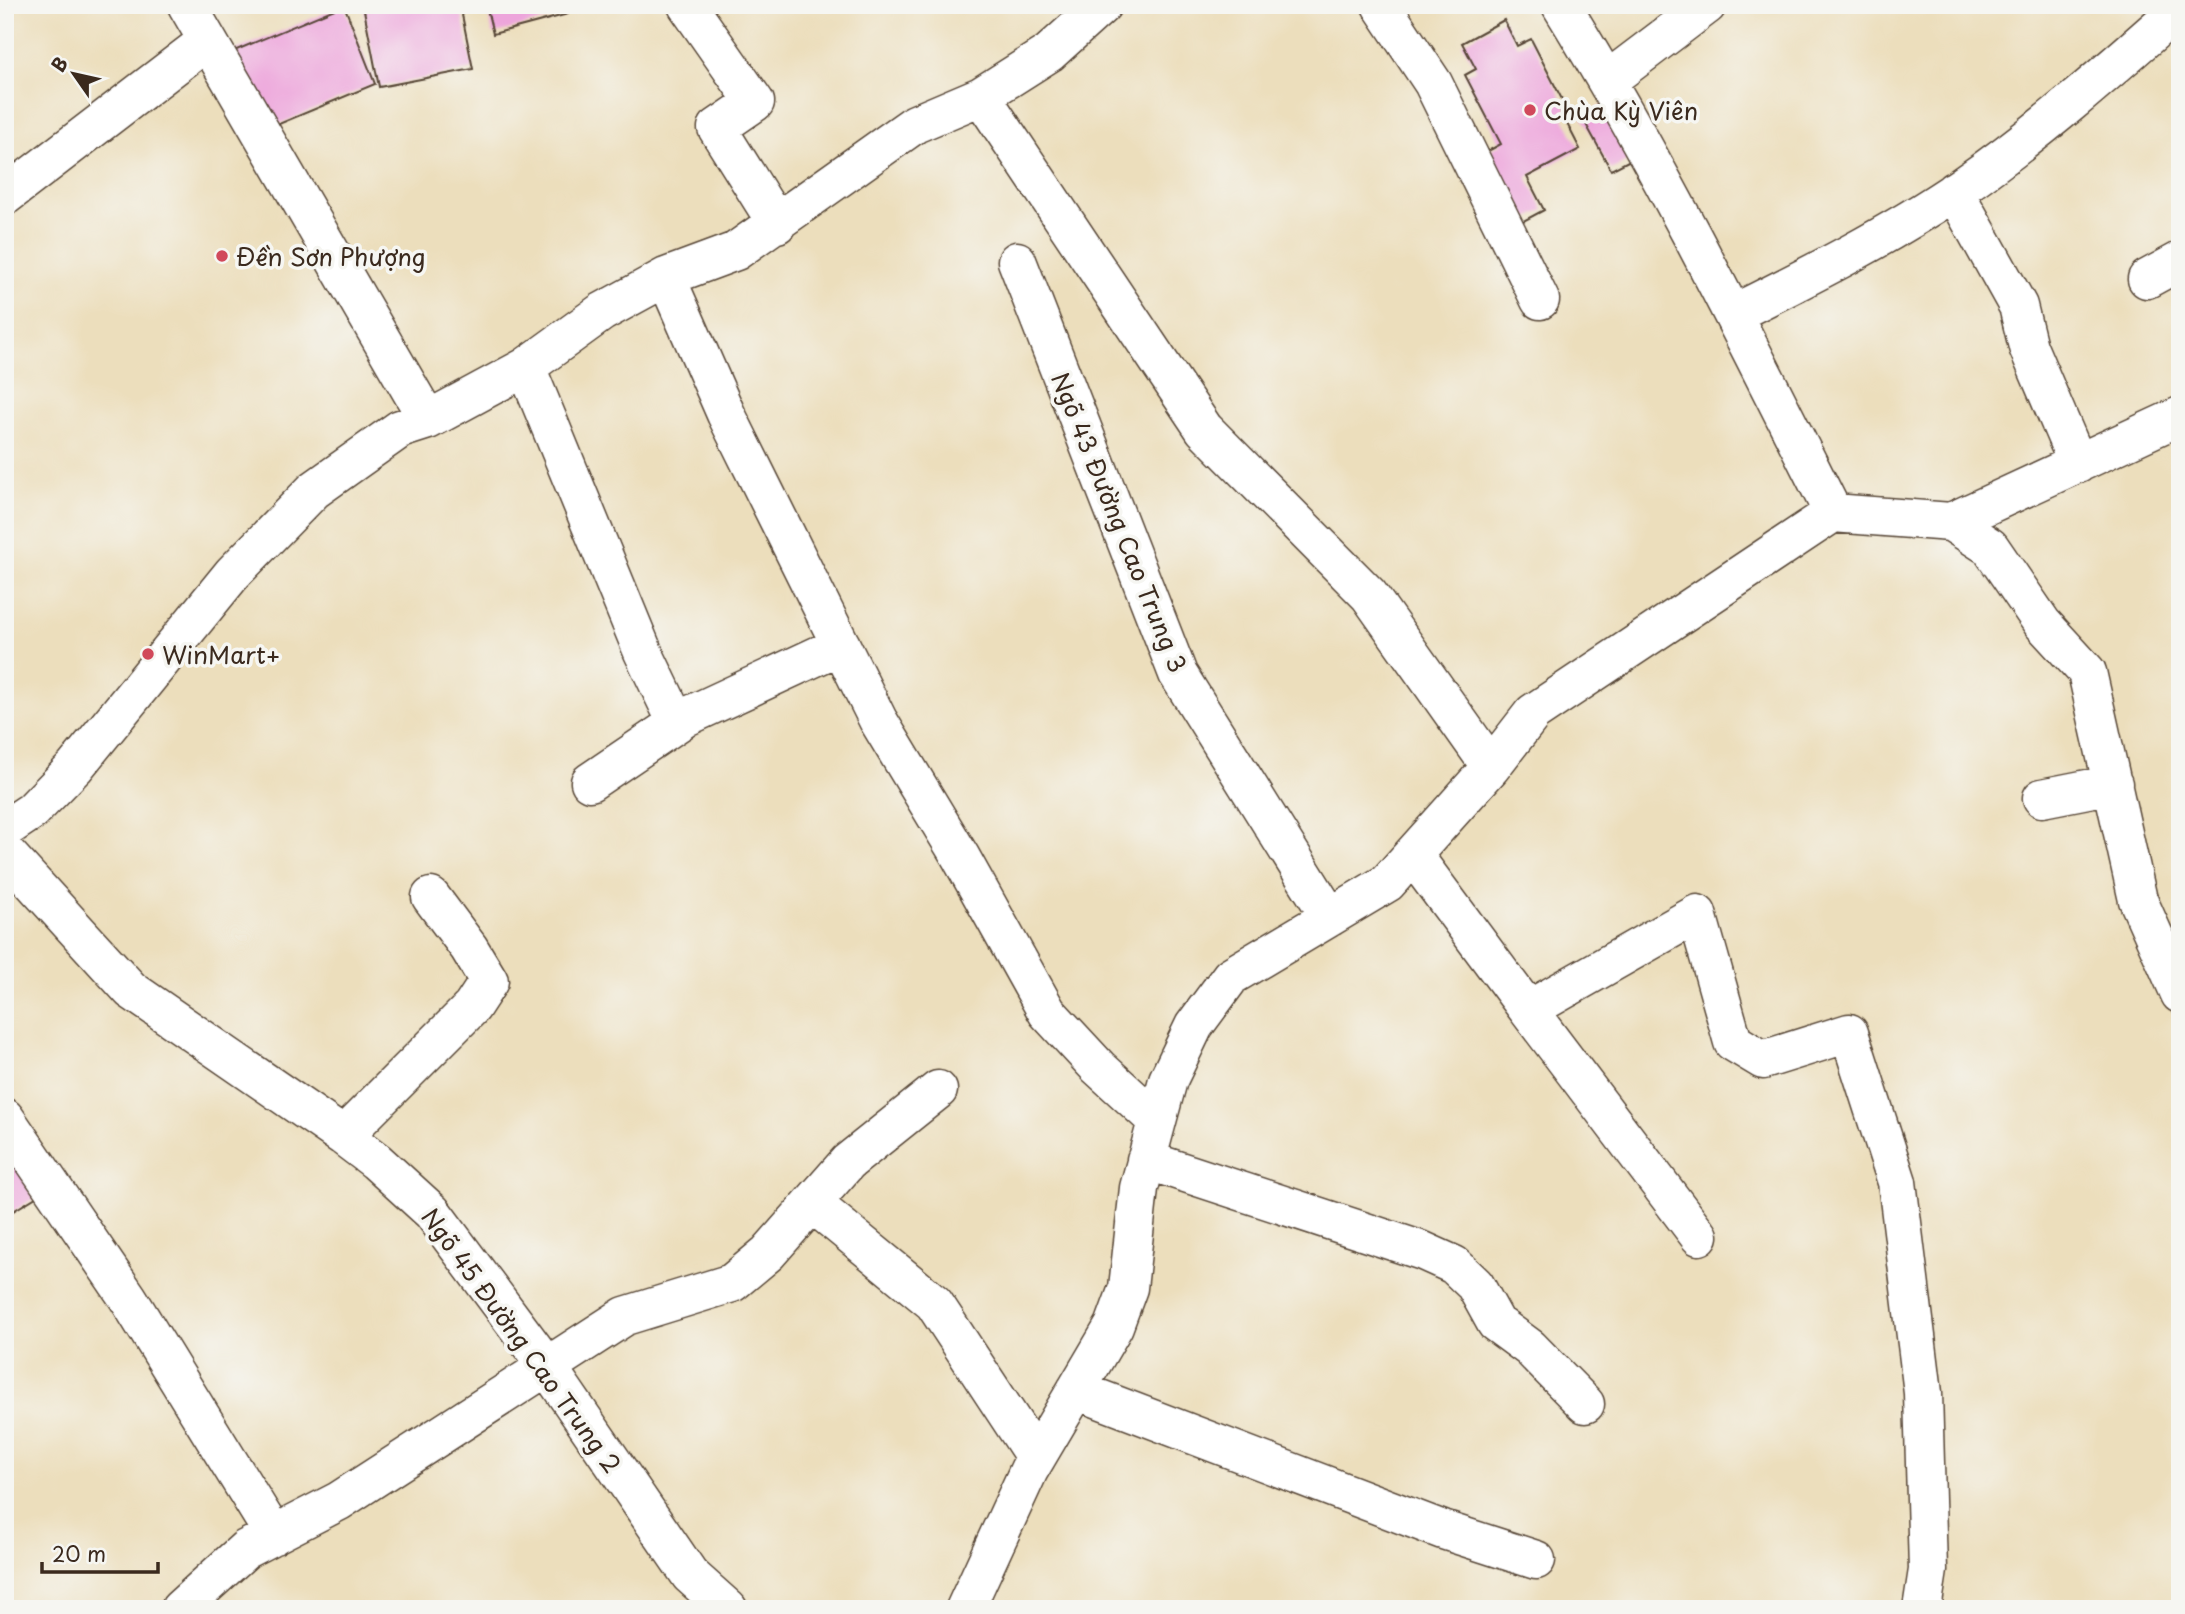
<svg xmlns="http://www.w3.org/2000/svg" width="2185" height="1614" font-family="'Playpen Sans',sans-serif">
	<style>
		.building { fill: #eda5db }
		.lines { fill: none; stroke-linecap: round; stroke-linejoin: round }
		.minor-casing { stroke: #564536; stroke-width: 41 }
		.minor { stroke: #fff; stroke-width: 38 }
		.poi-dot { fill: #d1495b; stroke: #f6f6f2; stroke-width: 2.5 }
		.labels { text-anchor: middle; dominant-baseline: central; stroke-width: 7; stroke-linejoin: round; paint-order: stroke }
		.poi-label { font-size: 24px; fill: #3b2a1e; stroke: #f6f6f2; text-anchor: start }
		.street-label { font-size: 24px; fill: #3b2a1e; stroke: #f6f6f2 }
	</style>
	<rect width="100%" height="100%" fill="#f6f6f2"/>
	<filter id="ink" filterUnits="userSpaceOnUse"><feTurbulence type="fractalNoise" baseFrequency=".0143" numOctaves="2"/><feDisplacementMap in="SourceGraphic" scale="14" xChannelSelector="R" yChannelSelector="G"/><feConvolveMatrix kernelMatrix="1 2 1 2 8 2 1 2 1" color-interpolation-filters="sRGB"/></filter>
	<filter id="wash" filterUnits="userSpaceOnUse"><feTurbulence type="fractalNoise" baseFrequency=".00686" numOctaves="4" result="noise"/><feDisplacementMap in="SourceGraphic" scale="28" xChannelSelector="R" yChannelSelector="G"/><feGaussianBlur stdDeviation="1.57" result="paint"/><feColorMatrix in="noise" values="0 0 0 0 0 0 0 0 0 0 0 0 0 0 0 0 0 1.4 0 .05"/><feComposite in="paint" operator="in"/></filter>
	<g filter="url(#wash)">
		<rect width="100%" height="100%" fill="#ecdebc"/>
		<g id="blocks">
			<path class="building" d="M344,5L375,84L267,129L234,51Z
				M363,5H460L473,69L379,87Z
				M486,5H566L568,14L493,34Z
				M1504,20L1517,46L1531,39L1567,109L1561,112L1580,149L1527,177L1544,210L1512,227L1475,158L1501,144L1465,75L1476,69L1462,43Z
				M1607,103L1636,157L1611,170L1582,117Z
				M5,1139L44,1192L5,1216Z"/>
		</g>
	</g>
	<g filter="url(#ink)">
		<use href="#blocks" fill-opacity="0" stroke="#564536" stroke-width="2"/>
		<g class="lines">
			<g class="minor-casing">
				<path id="minor" d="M187,5L428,420
					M687,5L755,102L717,128L777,224
					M1381,5L1433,83L1540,300
					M1561,5C1662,169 1747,342 1833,513
					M1608,80L1707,5
					M981,96L1204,429L1369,595L1491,767
					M1954,191L2018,306L2028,347L2078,464
					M5,196L207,41
					M1017,261L1178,674L1330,917
					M666,277L726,414L878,720L960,856L1047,1012L1098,1067L1157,1121
					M2147,279L2180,261
					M1733,314C1811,275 1889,236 1961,187C2038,134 2110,70 2180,8
					M526,367L643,652L677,723
					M1951,522L2180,416
					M590,782L686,717L841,645
					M2042,798L2113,784
					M5,829L32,811L75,767L233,573L314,490L400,429L428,420L526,367L602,312L666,277L736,251L915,124L981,96L1049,53L1102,5
					M5,852L131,990L343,1136L376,1161L432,1212L546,1365L690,1575L728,1609
					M1413,855L1528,1010L1697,914L1733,1042L1763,1060L1849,1033L1897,1182L1923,1393L1928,1570L1922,1609
					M1528,1010L1699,1236
					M5,1118L128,1298L274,1535
					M343,1136L472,1007L489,981L469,948L431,897
					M1146,1160L1423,1251L1454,1265L1475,1285L1496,1323L1530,1348L1585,1404
					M812,1203L934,1303L1036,1458
					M1076,1390L1443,1530L1536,1560
					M180,1609L246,1549L339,1501L625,1316L732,1283L768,1253L848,1162L938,1090
					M965,1609L1029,1470L1114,1326L1128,1288L1139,1188L1168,1080L1194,1026L1231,976L1387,883L1491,767L1533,713L1833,513L1951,522L1990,547L2042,623L2087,672L2138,900L2180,994"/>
			</g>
			<use href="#minor" class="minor"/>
		</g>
	</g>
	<g class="poi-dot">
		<circle cx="1530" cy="110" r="7"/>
		<circle cx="222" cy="256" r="7"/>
		<circle cx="148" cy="654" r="7"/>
	</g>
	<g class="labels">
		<g class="poi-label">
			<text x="1544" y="110">Chùa Kỳ Viên</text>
			<text x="236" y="256">Đền Sơn Phượng</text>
			<text x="162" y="654">WinMart+</text>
		</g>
		<g class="street-label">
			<text transform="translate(1120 522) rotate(68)">Ngõ 43 Đường Cao Trung 3</text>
			<text transform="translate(522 1340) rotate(54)">Ngõ 45 Đường Cao Trung 2</text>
		</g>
	</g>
	<rect width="2185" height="1614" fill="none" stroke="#f6f6f2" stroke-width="28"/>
	<g transform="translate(74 74) rotate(304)" stroke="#f6f6f2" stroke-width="5" paint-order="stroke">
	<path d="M0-5L12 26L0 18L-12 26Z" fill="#3b2a1e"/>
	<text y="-10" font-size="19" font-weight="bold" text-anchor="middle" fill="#3b2a1e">B</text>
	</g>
	<path d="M42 1562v10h116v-10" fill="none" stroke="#3b2a1e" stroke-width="3.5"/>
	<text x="52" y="1562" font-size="21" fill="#3b2a1e" stroke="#f6f6f2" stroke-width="5" paint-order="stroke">20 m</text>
</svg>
